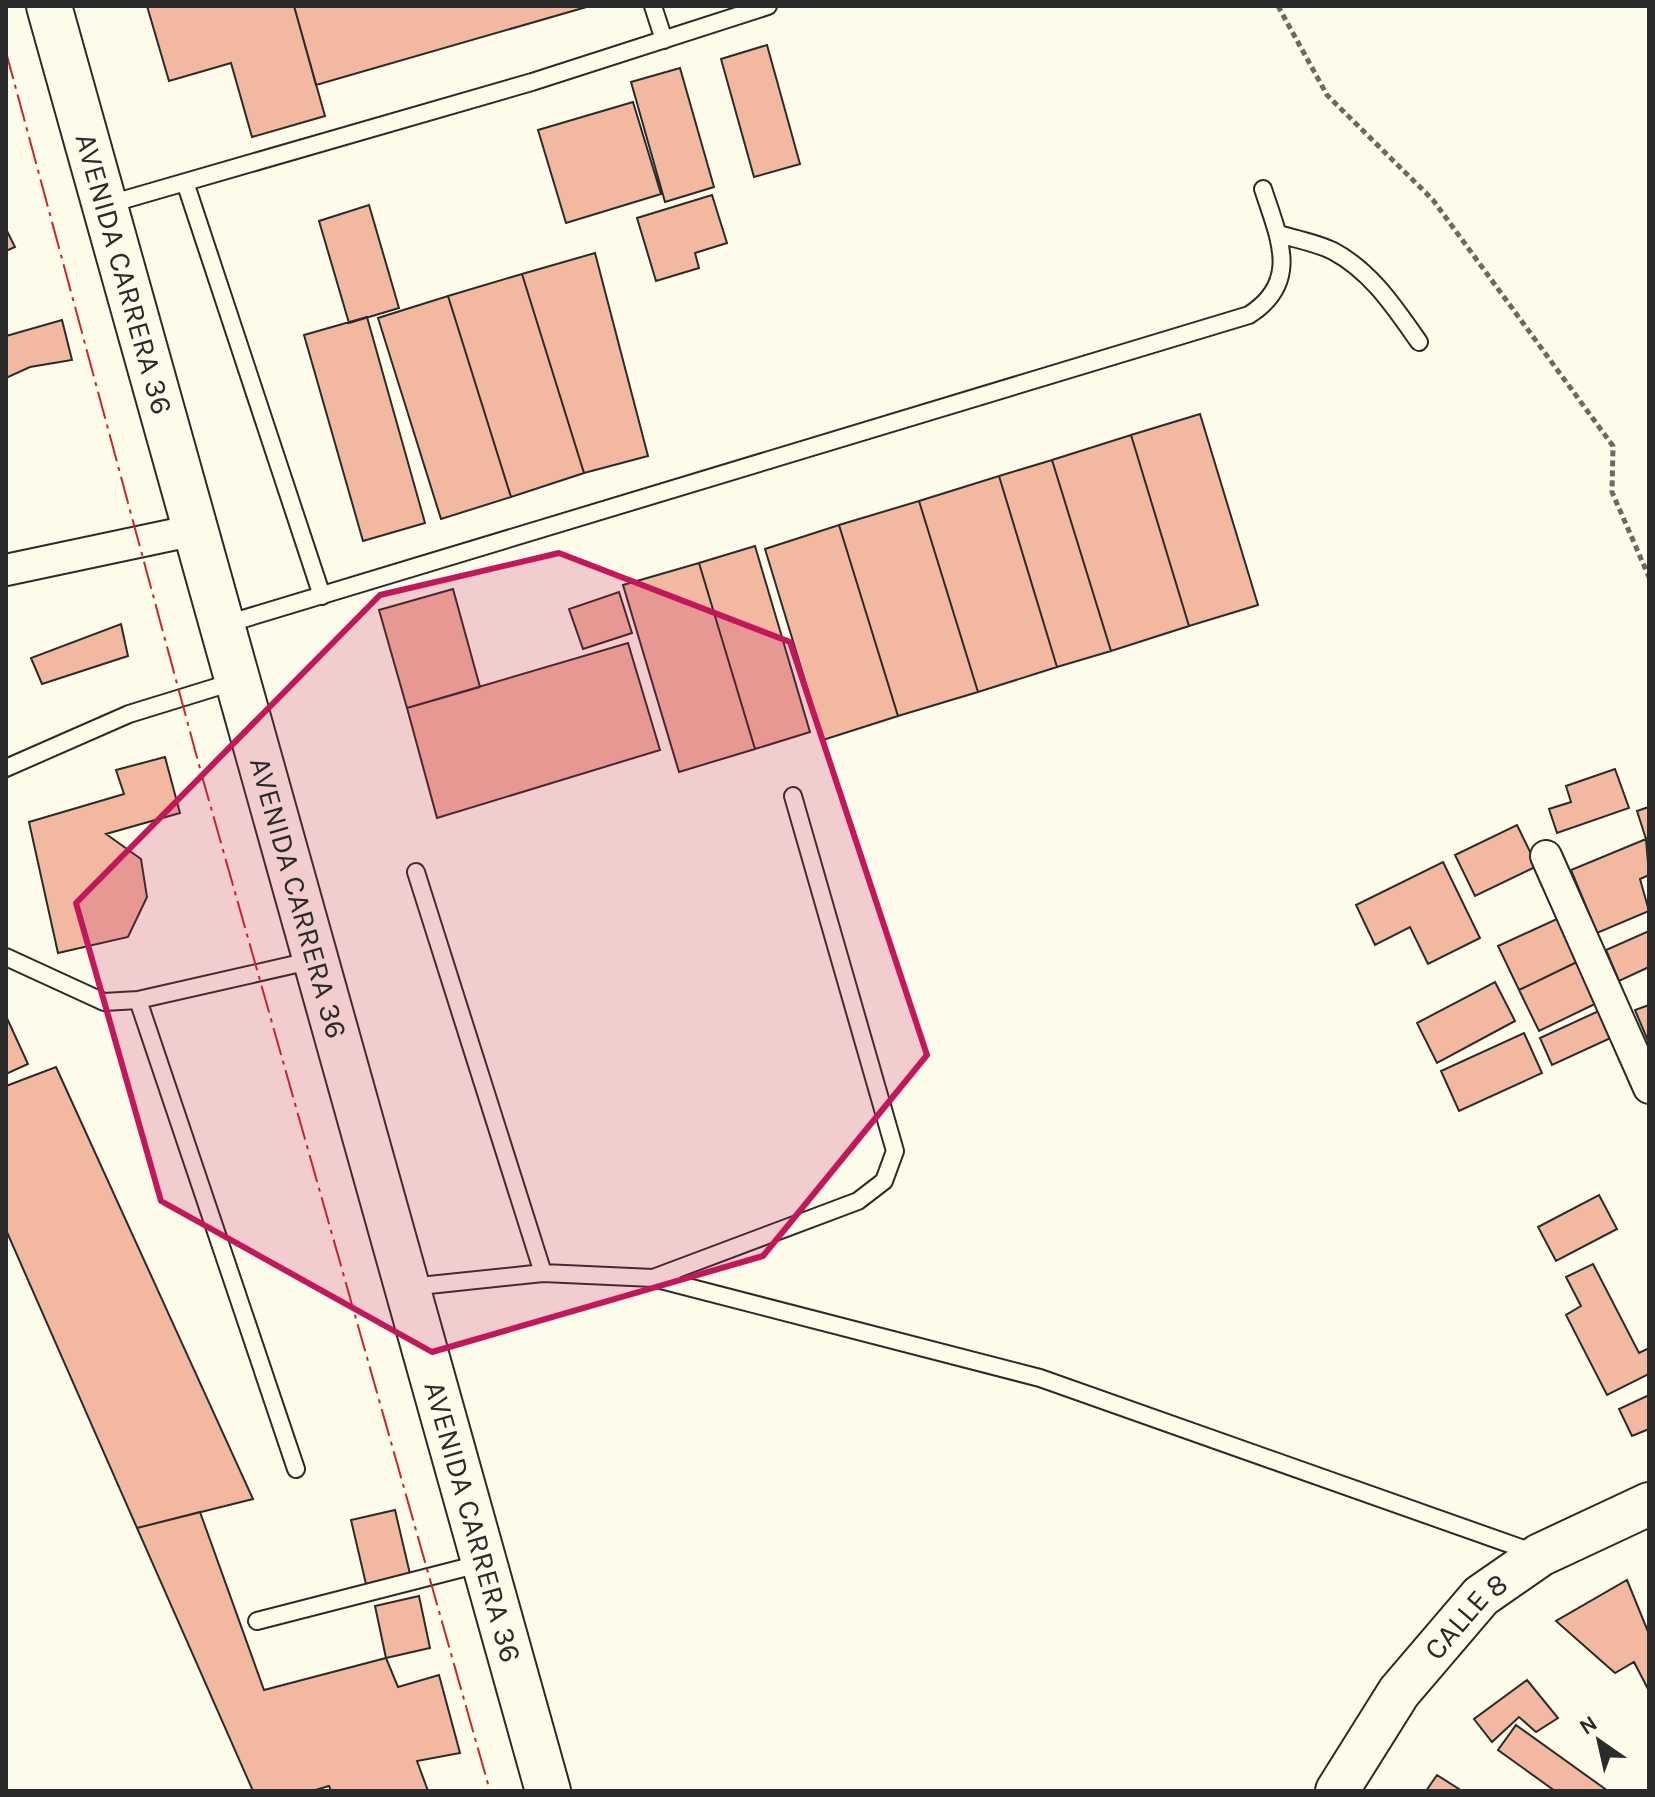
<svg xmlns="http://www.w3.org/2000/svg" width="1655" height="1797" font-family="Karla,sans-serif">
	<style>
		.building { fill: #f2b8a0; stroke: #2b2b2b; stroke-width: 2 }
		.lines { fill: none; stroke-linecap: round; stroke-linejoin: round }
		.lane-casing { stroke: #2b2b2b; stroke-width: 20 }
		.street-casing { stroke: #2b2b2b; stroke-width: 34 }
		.secondary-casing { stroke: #2b2b2b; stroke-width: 46 }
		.primary-casing { stroke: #2b2b2b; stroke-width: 48 }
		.path { stroke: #6a6964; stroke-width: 5; stroke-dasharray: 6 4; stroke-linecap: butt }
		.lane { stroke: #fdfbea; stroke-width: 16 }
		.street { stroke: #fdfbea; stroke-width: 30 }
		.secondary { stroke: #fdfbea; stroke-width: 42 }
		.primary { stroke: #fdfbea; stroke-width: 44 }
		.power { stroke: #c62828; stroke-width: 2; stroke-dasharray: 28 6 4 6; stroke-linecap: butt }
		.marked { fill: #c2185b; fill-opacity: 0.2; stroke: #c2185b; stroke-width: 6; stroke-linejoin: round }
		.labels { text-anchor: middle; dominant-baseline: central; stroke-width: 6; stroke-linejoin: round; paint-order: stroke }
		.street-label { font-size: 30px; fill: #2b2b2b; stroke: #fdfbea }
	</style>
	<rect width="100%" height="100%" fill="#fdfbea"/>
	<path class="building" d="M147,6H294L325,116L252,137L231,63L169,81Z
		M294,6H590L316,85Z
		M767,45L800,164L754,177L721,59Z
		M680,68L714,187L665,202L631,82Z
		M633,102L661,194L566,223L538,130Z
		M712,195L727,243L695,253L699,268L656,281L637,218Z
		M369,205L399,308L349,323L319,221Z
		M6,229L15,247L6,251Z
		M595,253L648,456L584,473L522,274Z
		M522,274L584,473L511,497L448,296Z
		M448,296L511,497L441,519L378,318Z
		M367,317L425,523L363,541L304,335Z
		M62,320L72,360L30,367L6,378V336Z
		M1200,414L1258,605L1189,626L1131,435Z
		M1131,435L1189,626L1111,651L1052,460Z
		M1052,460L1111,651L1057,667L999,476Z
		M999,476L1057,667L978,692L919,501Z
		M919,501L978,692L898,716L839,525Z
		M839,525L898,716L823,740L765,549Z
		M755,546L810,732L755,749L699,563Z
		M699,563L755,749L679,772L623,585Z
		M453,589L480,687L407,708L379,610Z
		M619,592L632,633L583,649L569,609Z
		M121,624L128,656L42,684L31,658Z
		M628,643L660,750L437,818L407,708Z
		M165,757L180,813L106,834L141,859L147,897L128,937L58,953L29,822L124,794L116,770Z
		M1615,769L1629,808L1557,833L1549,809L1571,802L1566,786Z
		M1649,807V838L1646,839L1637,811Z
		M1517,825L1537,866L1475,896L1455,855Z
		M1646,839L1649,875L1640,879L1649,911L1597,933L1571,870Z
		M1443,862L1480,938L1428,964L1410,927L1375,945L1356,905Z
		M1559,918L1579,961L1519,990L1498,946Z
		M1649,931V967L1619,981L1606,950Z
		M1579,961L1599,1002L1539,1031L1519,990Z
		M1495,982L1515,1021L1437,1063L1417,1023Z
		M1649,1005V1041H1648L1635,1010Z
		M1603,1009L1615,1036L1552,1065L1540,1038Z
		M6,1016L28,1064L6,1074Z
		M1524,1033L1542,1073L1459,1111L1441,1071Z
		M56,1067L253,1499L137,1528L6,1230V1086Z
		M1599,1195L1617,1229L1556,1261L1538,1227Z
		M1593,1264L1639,1353L1649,1348V1374L1607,1395L1566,1315L1581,1306L1566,1277Z
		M1649,1395V1429L1632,1436L1619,1409Z
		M395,1510L410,1574L366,1584L351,1520Z
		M200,1512L264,1690L386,1658L398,1687L439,1675L460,1753L417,1761L428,1791H331L329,1786L312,1791H253L137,1528Z
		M1627,1580L1649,1634V1691L1634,1662L1615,1673L1556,1621Z
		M419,1596L430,1648L386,1658L375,1606Z
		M1527,1680L1558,1718L1536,1732L1519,1717L1492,1742L1474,1719Z
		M1516,1725L1608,1791H1555L1498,1750Z
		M1437,1775L1462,1791H1426Z"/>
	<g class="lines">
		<g class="lane-casing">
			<path id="lane" d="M653,6L664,40
				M185,182L322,596
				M106,205L532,82L768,6
				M1278,234C1296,239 1317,243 1333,251C1371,271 1395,308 1419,342
				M223,625L1249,315C1301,282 1279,238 1263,189
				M6,768L129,714L236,681
				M416,872L543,1273
				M6,957L104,1002L138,1000L314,960
				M138,1000L296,1469
				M653,1278L858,1201L884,1181L895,1151L793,796
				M410,1287L543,1273L653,1278L1040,1378L1535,1553
				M257,1621L483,1563"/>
		</g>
		<g class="street-casing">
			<path id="street" d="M6,570L195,530
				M1546,856L1649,1088"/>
		</g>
		<g class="secondary-casing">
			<g id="secondary">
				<path id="s1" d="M1337,1791L1399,1692L1481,1596L1540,1555L1649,1504"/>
			</g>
		</g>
		<g class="primary-casing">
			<g id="primary">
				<path id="s2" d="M49,6L548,1791"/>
			</g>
		</g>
		<path class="path" d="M1278,6L1327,95L1433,200L1613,446L1612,492L1649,577"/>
		<use href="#lane" class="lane"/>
		<use href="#street" class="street"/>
		<use href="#secondary" class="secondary"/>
		<use href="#primary" class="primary"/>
		<path class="power" d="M6,52L202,776L490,1791"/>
	</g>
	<path class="marked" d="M559,553L790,642L927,1055L763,1256L432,1352L161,1201L76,903L380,595Z"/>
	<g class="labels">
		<g class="street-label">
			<text stroke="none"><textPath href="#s2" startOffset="278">AVENIDA CARRERA 36</textPath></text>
			<text stroke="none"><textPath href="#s2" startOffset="926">AVENIDA CARRERA 36</textPath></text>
			<text stroke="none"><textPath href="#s2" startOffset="1574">AVENIDA CARRERA 36</textPath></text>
			<text stroke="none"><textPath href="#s1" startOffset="218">CALLE 8</textPath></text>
		</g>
	</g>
	<rect width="1655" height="1797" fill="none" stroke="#2b2b2b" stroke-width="16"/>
	<g transform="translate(1599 1741) rotate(326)" stroke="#fdfbea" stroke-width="6" paint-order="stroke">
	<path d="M0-6L14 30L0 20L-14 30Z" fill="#2b2b2b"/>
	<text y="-12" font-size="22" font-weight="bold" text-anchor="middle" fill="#2b2b2b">N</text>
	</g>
</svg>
